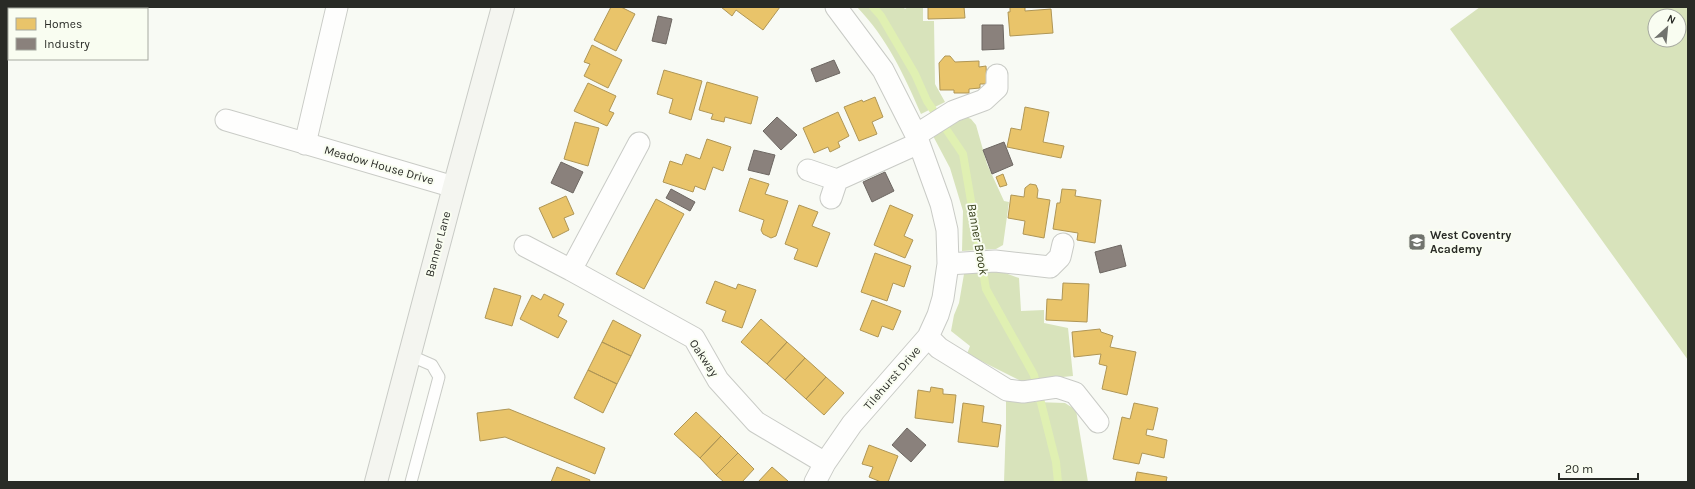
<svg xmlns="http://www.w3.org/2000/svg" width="1695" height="489" font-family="Karla,sans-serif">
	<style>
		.green { fill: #d8e3bb; fill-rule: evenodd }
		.homes { fill: #e9c46a; stroke: #af9656 }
		.industry { fill: #8a817c; stroke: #6d6762 }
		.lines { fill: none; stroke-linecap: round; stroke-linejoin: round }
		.stream { stroke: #e0f0b2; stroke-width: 8 }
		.lane-casing { stroke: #c9cbc6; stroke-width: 13 }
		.street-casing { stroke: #c9cbc6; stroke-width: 23 }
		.secondary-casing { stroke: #c9cbc6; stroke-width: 24 }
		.lane { stroke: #fefefd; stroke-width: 11 }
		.street { stroke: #fefefd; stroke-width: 21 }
		.secondary { stroke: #f4f5f0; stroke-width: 22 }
		.labels { text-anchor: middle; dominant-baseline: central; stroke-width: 4; stroke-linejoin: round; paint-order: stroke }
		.street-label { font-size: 12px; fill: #292b26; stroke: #f9fdf1 }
		.poi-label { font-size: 12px; font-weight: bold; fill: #292b26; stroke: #f9fdf1; text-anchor: start }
		.water-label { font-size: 13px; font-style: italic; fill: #363f1a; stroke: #f9fdf1 }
	</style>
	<rect width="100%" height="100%" fill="#f8faf4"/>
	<path class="green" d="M857,7H903L905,9L908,7H923V21H934L935,84L945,102L921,114C904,75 887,38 857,7Z
		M1480,7H1688V360L1450,29ZM1655,16H1679V40H1655Z
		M964,116L971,119L976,125L987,164L1004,201L1009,202L1003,245L996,249L962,251L963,211L950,168L932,134Z
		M997,270L1019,278L1021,311L1044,310V323L1068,328L1073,376L1021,381L967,354L970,346L951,331L954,315L959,303L964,274Z
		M1006,395L1035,402L1065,403L1076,410L1088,482H1004L1006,423Z"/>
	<path class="homes" d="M611,7H621L635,14L616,51L594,40Z
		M721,7H780L763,30L736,10L732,16Z
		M928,7H964L965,18L928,19Z
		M1010,7H1025V11L1051,9L1053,33L1010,36L1008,12H1010Z
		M592,45L622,60L608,88L584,76L590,64L584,62Z
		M945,56H950L955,62L979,61V67L986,66L987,84H980V88L969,89V93H954V90H940L939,63Z
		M664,70L702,81L691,120L669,113L673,99L657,94Z
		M707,82L758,97L751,124L725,117L724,122L711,119L713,114L699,110Z
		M588,83L616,96L609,111L614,113L607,126L574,111Z
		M875,97L883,117L872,122L877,134L859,141L844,107L862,100L863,102Z
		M1025,107L1049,112L1043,142L1064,146L1061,158L1007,147L1011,128L1021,130Z
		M838,112L849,136L838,142L840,147L830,152L828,147L814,153L803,128Z
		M575,122L599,128L588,166L564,159Z
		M707,139L731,147L723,171L713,167L705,190L695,186L693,192L663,182L670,161L682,165L686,154L700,159Z
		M1003,174L1007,185L1000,187L996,177Z
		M750,178L769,184L765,194L788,201L776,236L771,238L763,234L761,230L764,220L739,211Z
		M1030,184L1036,185L1038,190L1037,198L1050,200L1044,238L1023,234L1025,221L1008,218L1011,195L1024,197L1025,188Z
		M1062,189L1076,190L1075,196L1101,200L1095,243L1077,240L1078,233L1053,229L1057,203H1060Z
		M566,196L574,214L564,218L569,230L553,238L539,208Z
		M656,199L684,214L644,289L616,274Z
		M799,205L818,212L812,226L830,233L817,267L794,259L798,249L785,244Z
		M890,205L913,215L904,236L913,240L905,258L874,245Z
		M875,253L911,266L904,287L893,283L887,301L861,292Z
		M715,281L736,289L738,284L756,290L742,328L722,321L726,311L706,303Z
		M1063,283L1089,284L1087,322L1046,320L1047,299L1062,300Z
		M494,288L521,296L512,326L485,318Z
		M544,294L564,304L558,316L567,321L558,338L520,319L532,295L541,300Z
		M872,300L901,311L893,330L882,326L878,337L860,330Z
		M761,319L787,342L767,364L741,342Z
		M613,320L641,335L631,356L602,342Z
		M1100,329L1101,332L1113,336L1110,347L1136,352L1127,395L1102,389L1107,366L1099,364L1101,354L1074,357L1072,332Z
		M602,342L631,356L617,384L588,370Z
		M787,342L805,358L785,380L767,364Z
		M805,358L826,377L806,399L785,380Z
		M588,370L617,384L603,413L574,398Z
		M826,377L844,393L824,415L806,399Z
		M931,387L943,389V394L956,395L953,423L915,418L918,390L930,392Z
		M963,403L984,406L982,422L1001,425L998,447L958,442Z
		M1134,403L1158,408L1153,430L1147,429L1146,435L1167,440L1164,458L1142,453L1139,464L1113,459L1122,417L1130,419Z
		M509,409L605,448L595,474L505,437L480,441L477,413Z
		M696,412L721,436L700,458L674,434Z
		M721,436L738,453L716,475L700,458Z
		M869,445L898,456L888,482H881L869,477L873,467L862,464Z
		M738,453L754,469L742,482H724L716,475Z
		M557,467L590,480L589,482H551Z
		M772,467L788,481L787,482H758Z
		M1137,472L1167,477L1166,482H1135Z"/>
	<path class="industry" d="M658,16L672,19L666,44L652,41Z
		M982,25H1003L1004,49L982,50Z
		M834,60L840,73L816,82L811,69Z
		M777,117L797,135L781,150L763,131Z
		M1004,142L1013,165L992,174L983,150Z
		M754,150L775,155L769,175L748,170Z
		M561,162L583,172L573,193L551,183Z
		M885,172L894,191L872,202L863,182Z
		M671,189L695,202L690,211L666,198Z
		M1121,245L1126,266L1100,273L1095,252Z
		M907,428L926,445L911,462L892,445Z"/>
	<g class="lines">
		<path class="stream" d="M873,7L881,16L915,74L927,101L963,154L986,289L1034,375L1056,462L1058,482"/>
		<g class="lane-casing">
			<path id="lane" d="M409,355L432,365L439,377L411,482"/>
		</g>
		<g class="street-casing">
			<path id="street" d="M226,120L454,187
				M916,135L954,111L984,100L997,88V75
				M639,143L571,270L694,338L718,380L756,422L825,463
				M305,144L337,7
				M808,170L837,180L831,198
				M837,180L919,143
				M525,246L571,270
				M948,264L995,261L1050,267L1060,257L1063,244
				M928,337L939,348L1007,390L1023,392L1057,387L1075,393L1098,422
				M815,482L825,463L852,424L928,337L938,315L943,298L948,264L947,230L941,204L916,135L883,70L836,7"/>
		</g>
		<g class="secondary-casing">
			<path id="secondary" d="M376,482L454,187L503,7"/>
		</g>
		<use href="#lane" class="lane"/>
		<use href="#street" class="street"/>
		<use href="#secondary" class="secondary"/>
	</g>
	<defs>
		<g id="school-square" transform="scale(0.9)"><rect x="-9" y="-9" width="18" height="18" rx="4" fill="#71736e" stroke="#f9fdf1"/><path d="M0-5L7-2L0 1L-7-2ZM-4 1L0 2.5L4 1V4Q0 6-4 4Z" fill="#fff"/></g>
	</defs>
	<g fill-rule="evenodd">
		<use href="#school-square" x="1417" y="242"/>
	</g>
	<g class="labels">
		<g class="street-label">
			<text transform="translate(379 165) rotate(16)">Meadow House Drive</text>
			<text transform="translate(438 244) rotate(-75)">Banner Lane</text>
			<text transform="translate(704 358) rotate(56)">Oakway</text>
			<text transform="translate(892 378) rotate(-49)">Tilehurst Drive</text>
		</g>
		<g class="poi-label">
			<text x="1430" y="235">West Coventry<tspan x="1430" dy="14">Academy</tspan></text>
		</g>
		<g class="water-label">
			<text transform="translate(978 239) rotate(80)">Banner Brook</text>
		</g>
	</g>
	<rect width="1695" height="489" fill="none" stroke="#292b26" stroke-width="16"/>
	<rect x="8" y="8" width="140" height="52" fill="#f9fdf1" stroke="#a6a9a0"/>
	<rect x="16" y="18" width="20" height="12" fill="#e9c46a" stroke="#a6a9a0"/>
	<text x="44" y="28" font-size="12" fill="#292b26">Homes</text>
	<rect x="16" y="38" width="20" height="12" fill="#8a817c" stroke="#a6a9a0"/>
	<text x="44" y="48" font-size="12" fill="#292b26">Industry</text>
	<g transform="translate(1667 28) rotate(27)"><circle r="19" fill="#f9fdf1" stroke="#a6a9a0"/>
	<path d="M0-3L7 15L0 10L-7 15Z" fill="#71736e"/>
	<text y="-6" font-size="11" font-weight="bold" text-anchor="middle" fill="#292b26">N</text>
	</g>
	<path d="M1559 473v6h79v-6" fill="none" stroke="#292b26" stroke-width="2"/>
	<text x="1565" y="473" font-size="12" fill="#292b26" stroke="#f9fdf1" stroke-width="3" paint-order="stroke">20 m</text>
</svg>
